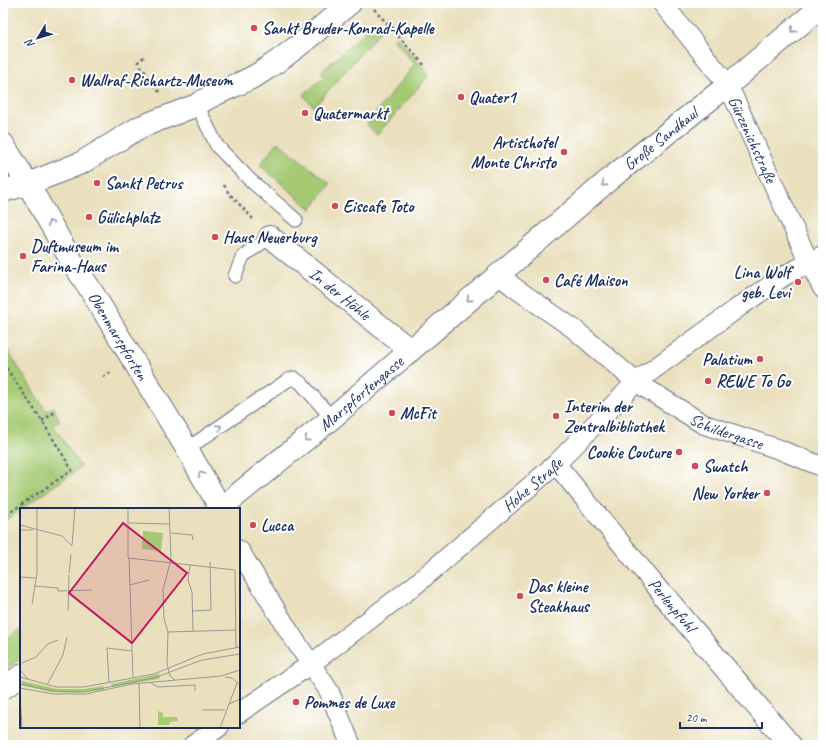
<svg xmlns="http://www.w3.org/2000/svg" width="826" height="748" font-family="Caveat,sans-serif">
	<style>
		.green { fill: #a5ca73; stroke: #607c68 }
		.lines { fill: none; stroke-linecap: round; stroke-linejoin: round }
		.service-casing { stroke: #636d7f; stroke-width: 15 }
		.pedestrian-casing { stroke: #636d7f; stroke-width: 21 }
		.minor-casing { stroke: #636d7f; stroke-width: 24 }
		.path { stroke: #636d7f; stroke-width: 2.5; stroke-dasharray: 3 3; stroke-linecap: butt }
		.service { stroke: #fff; stroke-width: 13 }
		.pedestrian { stroke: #fff; stroke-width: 19 }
		.minor { stroke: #fff; stroke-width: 22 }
		.oneway { stroke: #8d97ae }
		.poi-dot { fill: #d1495b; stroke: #fff; stroke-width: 1.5 }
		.labels { text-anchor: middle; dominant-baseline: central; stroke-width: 4; stroke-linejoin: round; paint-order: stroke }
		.poi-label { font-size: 17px; font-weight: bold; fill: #1b2f5e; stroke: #fff; text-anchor: start }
		.street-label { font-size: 17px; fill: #1b2f5e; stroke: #fff }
		.inset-road { fill: none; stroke: #979997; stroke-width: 1 }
		.view { fill: #c2185b; fill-opacity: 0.15; stroke: #c2185b; stroke-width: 2 }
		.inset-edge { fill: none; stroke: #1b2f5e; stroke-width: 2 }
	</style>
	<rect width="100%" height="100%" fill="#fff"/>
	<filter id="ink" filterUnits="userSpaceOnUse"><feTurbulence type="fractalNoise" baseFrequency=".025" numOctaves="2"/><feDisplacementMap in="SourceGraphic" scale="8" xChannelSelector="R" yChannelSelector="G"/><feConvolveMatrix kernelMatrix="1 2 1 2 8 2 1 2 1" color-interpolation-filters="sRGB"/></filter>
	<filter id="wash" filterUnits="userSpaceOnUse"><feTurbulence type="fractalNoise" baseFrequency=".012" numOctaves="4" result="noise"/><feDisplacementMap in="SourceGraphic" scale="16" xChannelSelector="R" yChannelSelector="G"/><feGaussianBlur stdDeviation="0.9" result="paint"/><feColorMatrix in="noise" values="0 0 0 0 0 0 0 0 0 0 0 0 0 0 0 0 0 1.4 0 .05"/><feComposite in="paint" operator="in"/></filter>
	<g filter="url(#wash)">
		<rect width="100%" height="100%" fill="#eae0bd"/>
		<path class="green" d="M377,21L383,28L314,107L303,95L324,77L321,72Z
			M397,37L429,75L377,135L367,124L415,64L393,39Z
			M278,142L330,184L311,209L260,165Z
			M3,343L46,411L53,407L60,421L53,425L81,467L3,522Z
			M21,629V658L3,671V642Z"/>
	</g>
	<g filter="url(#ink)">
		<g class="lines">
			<g class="service-casing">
				<path id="service" d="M197,105L217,146L250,180L296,220
					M235,276L243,256L270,237
					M187,449L288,380L294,378L301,383L332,418"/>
			</g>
			<g class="pedestrian-casing">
				<g id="pedestrian">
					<path id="s1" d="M662,3L728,85L809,262L823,289"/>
					<path id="s2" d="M498,274L515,288L574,329L636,382L703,424L778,449L823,467"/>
					<path d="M556,464L664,596"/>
					<path d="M239,550L290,633L329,691L351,745"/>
					<path id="s3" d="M239,713L311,664L415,585L556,464L636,382L739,307L784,276L823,255"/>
					<path d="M193,745L219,727"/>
				</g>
			</g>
			<g class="minor-casing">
				<g id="minor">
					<path id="s4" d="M3,144L28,184L71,260L92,292L187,449L221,509"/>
					<path d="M3,191L28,184L81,163L140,127L197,105C214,92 241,85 260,73C292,53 321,27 350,3"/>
					<path id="s5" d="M270,237L410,350"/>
					<path id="s6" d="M221,508L332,418L611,178L728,85L823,5"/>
					<path d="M664,596L790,745"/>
					<path d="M3,688L21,676"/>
				</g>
			</g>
			<path class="path" d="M374,9L426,67
				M387,33L395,25
				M144,57L138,62L160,93
				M224,185L228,192L253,219
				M3,363L42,421L72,470L3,517
				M103,377L111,372
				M42,421L55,412"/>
			<use href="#service" class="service"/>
			<use href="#pedestrian" class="pedestrian"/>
			<use href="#minor" class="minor"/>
		</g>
		<defs><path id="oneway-chevron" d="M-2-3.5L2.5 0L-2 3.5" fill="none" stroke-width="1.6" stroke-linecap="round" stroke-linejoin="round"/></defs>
		<g class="oneway">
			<use href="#oneway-chevron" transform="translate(793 30) rotate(140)"/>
			<use href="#oneway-chevron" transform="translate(604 184) rotate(140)"/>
			<use href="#oneway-chevron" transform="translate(50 223) rotate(-120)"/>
			<use href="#oneway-chevron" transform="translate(469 299) rotate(139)"/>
			<use href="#oneway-chevron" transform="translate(219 427) rotate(-34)"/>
			<use href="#oneway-chevron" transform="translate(307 439) rotate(141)"/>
			<use href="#oneway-chevron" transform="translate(201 474) rotate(-120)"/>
		</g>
	</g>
	<g class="poi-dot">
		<circle cx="254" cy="28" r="4"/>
		<circle cx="72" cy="80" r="4"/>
		<circle cx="461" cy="97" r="4"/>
		<circle cx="305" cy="113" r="4"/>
		<circle cx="564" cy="152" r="4"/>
		<circle cx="97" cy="183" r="4"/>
		<circle cx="335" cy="206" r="4"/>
		<circle cx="89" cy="217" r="4"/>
		<circle cx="215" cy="237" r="4"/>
		<circle cx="23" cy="256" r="4"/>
		<circle cx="546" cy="280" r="4"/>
		<circle cx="798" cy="282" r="4"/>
		<circle cx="760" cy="359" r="4"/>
		<circle cx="708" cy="381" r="4"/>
		<circle cx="392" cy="413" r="4"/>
		<circle cx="556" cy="416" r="4"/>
		<circle cx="679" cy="452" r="4"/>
		<circle cx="695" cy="466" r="4"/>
		<circle cx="767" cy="493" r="4"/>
		<circle cx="253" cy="525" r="4"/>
		<circle cx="520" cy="596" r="4"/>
		<circle cx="296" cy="702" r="4"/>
	</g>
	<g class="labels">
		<g class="poi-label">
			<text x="262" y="28">Sankt Bruder-Konrad-Kapelle</text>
			<text x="80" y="80">Wallraf-Richartz-Museum</text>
			<text x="469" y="97">Quater1</text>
			<text x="313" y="113">Quatermarkt</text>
			<text x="556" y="142" text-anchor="end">Artisthotel<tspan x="556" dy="20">Monte Christo</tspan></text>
			<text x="105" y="183">Sankt Petrus</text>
			<text x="343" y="206">Eiscafe Toto</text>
			<text x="97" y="217">Gülichplatz</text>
			<text x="223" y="237">Haus Neuerburg</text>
			<text x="31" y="246">Duftmuseum im<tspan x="31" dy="20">Farina-Haus</tspan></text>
			<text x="790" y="272" text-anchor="end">Lina Wolf<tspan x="790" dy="20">geb. Levi</tspan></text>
			<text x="554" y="280">Café Maison</text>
			<text x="752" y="359" text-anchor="end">Palatium</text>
			<text x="716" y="381">REWE To Go</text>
			<text x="564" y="406">Interim der<tspan x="564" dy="20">Zentralbibliothek</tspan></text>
			<text x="400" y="413">McFit</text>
			<text x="671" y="452" text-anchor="end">Cookie Couture</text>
			<text x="703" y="466">Swatch</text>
			<text x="759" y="493" text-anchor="end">New Yorker</text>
			<text x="261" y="525">Lucca</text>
			<text x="528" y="586">Das kleine<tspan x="528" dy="20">Steakhaus</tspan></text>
			<text x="304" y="702">Pommes de Luxe</text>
		</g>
		<g class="street-label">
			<text stroke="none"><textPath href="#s6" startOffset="574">Große Sandkaul</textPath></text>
			<text stroke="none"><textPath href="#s1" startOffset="165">Gürzenichstraße</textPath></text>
			<text stroke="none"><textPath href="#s5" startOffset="90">In der Höhle</textPath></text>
			<text stroke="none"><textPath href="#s4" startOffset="224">Obenmarspforten</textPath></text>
			<text stroke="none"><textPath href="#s6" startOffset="181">Marspfortengasse</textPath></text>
			<text stroke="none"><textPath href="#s2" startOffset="279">Schildergasse</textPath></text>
			<text stroke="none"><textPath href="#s3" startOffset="372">Hohe Straße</textPath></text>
			<text transform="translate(672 605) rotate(50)">Perlenpfuhl</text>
		</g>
	</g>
	<g transform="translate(20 508)">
		<rect width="220" height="220" fill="#eae0bd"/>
		<path d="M123,23L143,25L141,43L122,41ZM139,166L140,170L138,171L91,179V176ZM2,173L37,181H64L83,178L84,182L55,185L31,184L1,177ZM138,203L143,205V209H157L158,213L150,214L149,217H138Z" fill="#a5ca73"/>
		<path class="inset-road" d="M108,0V50L215,62L216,140M149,0L151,51L143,82L144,111L148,124L147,156L150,168L155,172M109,15L150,16M0,17L42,28L52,38M0,22H13M151,25L172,27L173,32M52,37L55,0M109,50L113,169M170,57L168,72L172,84L173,123M49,65L51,46M0,69L16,70M110,77L129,72M14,78L38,80V83L72,82M12,96L17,65V0M48,102L49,67M172,103L191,102L190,54M148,124L216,122M2,155L16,149L28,136L38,132M0,162L8,171M0,169L36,179H64L134,166L183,146L220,139M205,169L212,170L219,176M89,174L87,140L112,143M131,175L138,179L175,177V183M0,176L33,183L64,184L134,170L182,152L220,146M119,176L120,220M27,177L43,147L47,129M0,180L33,186H66L112,176L201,168L220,162M0,184L2,220M209,196L220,191M182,202H205M200,220L217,175"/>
		<path class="view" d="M103,15L167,65L112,135L49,85Z"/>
		<rect width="220" height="220" class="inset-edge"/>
	</g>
	<rect width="826" height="748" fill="none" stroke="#fff" stroke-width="16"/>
	<g transform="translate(38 38) rotate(232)" stroke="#ffffff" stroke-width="3" paint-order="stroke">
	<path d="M0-3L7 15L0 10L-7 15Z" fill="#1b2f5e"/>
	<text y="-6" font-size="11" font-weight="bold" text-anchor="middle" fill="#1b2f5e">N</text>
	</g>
	<path d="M680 722v6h82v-6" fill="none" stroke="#1b2f5e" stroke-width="2"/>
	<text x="686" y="722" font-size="12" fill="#1b2f5e" stroke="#ffffff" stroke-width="3" paint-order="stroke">20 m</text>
</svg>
